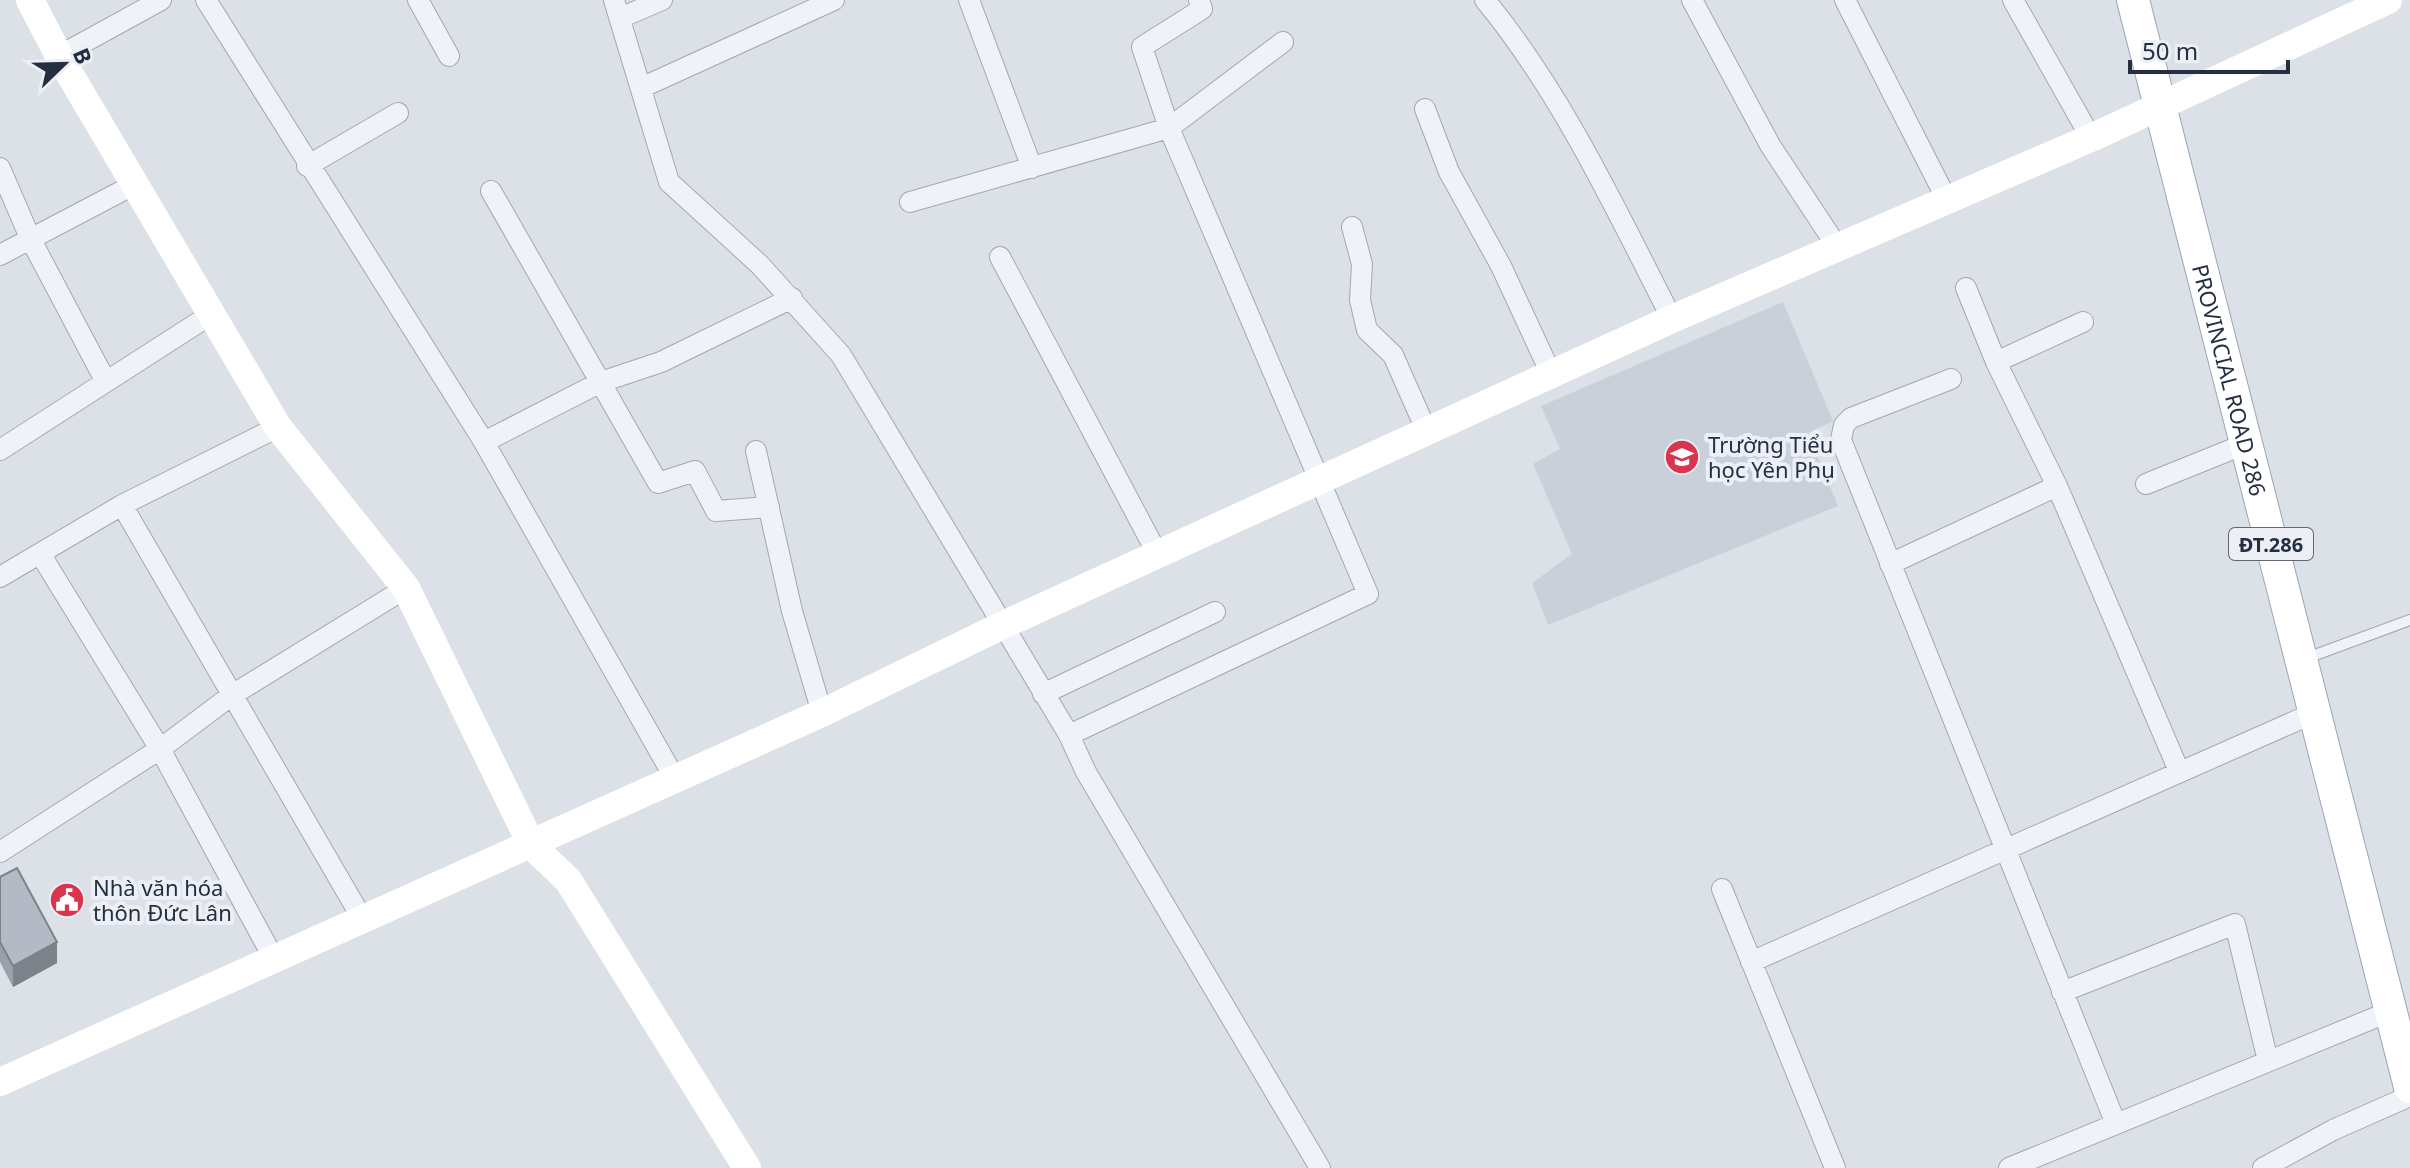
<svg xmlns="http://www.w3.org/2000/svg" width="2410" height="1168" font-family="'Noto Sans',sans-serif">
	<style>
		.built { fill: #cad0da }
		.lines { fill: none; stroke-linecap: round; stroke-linejoin: round }
		.lane-casing { stroke: #a1a8b2; stroke-width: 12 }
		.street-casing { stroke: #a1a8b2; stroke-width: 22 }
		.primary-casing { stroke: #9ba5b5; stroke-width: 34 }
		.lane { stroke: #eff2f6; stroke-width: 10 }
		.street { stroke: #eff2f6; stroke-width: 20 }
		.secondary { stroke: #fff; stroke-width: 28 }
		.primary { stroke: #fff; stroke-width: 32 }
		.wall { fill: #9aa0a9 }
		.shaded-wall { fill: #7d828a }
		.building { fill: #b3bac5; stroke: #7d828a; stroke-width: 2 }
		.labels { text-anchor: middle; dominant-baseline: central; stroke-width: 8; stroke-linejoin: round; paint-order: stroke }
		.shield { fill: #ecf0f6; stroke: #616977; stroke-width: 2 }
		.shield-label { font-size: 20px; font-weight: bold; fill: #252f40 }
		.street-label { font-size: 22px; fill: #252f40; stroke: #ecf0f6 }
		.poi-label { font-size: 22px; fill: #252f40; stroke: #ecf0f6; text-anchor: start }
	</style>
	<rect width="100%" height="100%" fill="#dce1e8"/>
	<path class="built" d="M1783,302L1833,421L1808,433L1838,506L1548,625L1532,583L1572,554L1533,464L1560,449L1541,406Z"/>
	<g class="lines">
		<g class="lane-casing">
			<path id="lane" d="M2307,658L2410,620"/>
		</g>
		<g class="street-casing">
			<path id="street" d="M206,0L484,442L674,777
				M418,0L449,56
				M614,0L669,182L760,265L841,355L1069,735L1086,772L1320,1168
				M969,0L1032,168
				M1485,0C1563,95 1616,210 1672,319
				M1692,0L1770,145L1836,245
				M1845,0L1946,198
				M2013,0L2091,138
				M620,18L662,0
				M59,56L161,0
				M643,87L834,0
				M1425,109L1449,172L1501,266L1552,376
				M307,166L398,113
				M0,168L31,240L105,380
				M491,191L658,483L695,471L716,511L769,507
				M910,202L1169,128L1283,42
				M1352,227L1362,264L1360,300L1367,330L1393,355L1427,432
				M0,255L137,183
				M1000,257L1158,555
				M1966,288L1996,362L2057,486L2179,771
				M1996,362L2083,322
				M1951,379L1851,418L1844,425L1841,440L2116,1124
				M484,442L601,382L661,362L792,298
				M0,450L213,313
				M756,451L792,611L822,713
				M2146,484L2245,444
				M122,505L363,920
				M41,555L160,749L274,959
				M1890,564L2057,486
				M0,577L122,505L278,427
				M1043,694L1215,612
				M1069,735L1368,594L1169,128L1142,47L1202,9L1199,0
				M0,852L160,749L232,695L406,588
				M1722,889L1835,1168
				M1751,962L2316,712
				M2062,992L2235,924L2268,1061
				M2009,1168L2391,1011
				M2263,1168L2333,1130L2410,1096"/>
		</g>
		<g class="primary-casing">
			<g id="primary">
				<path id="s1" d="M2133,0L2410,1087"/>
			</g>
		</g>
		<use href="#lane" class="lane"/>
		<use href="#street" class="street"/>
		<path class="secondary" d="M30,0L59,56L278,427L406,588L532,846L568,880L747,1168
			M0,1082L822,713L1003,625L1672,319L2091,138L2388,0"/>
		<use href="#primary" class="primary"/>
	</g>
	<path class="wall" d="M0,877L57,963L13,987L0,962Z"/>
	<path class="shaded-wall" d="M57,942V963L13,987V966Z"/>
	<path class="building" d="M17,868L57,942L13,966L0,942V877Z"/>
	<defs>
		<g id="school-disc" transform="scale(1.8)"><circle r="9.5" fill="#d9354e" stroke="#ecf0f6"/><path d="M0-5L7-2L0 1L-7-2ZM-4 1L0 2.5L4 1V4Q0 6-4 4Z" fill="#fff"/></g>
		<g id="civic-disc" transform="scale(1.8)"><circle r="9.5" fill="#d9354e" stroke="#ecf0f6"/><path d="M-.6-6.5H3V-4.5H.6V-3L4-1V1h2V6H-6V1h2V-1L-.6-3ZM-1.2 2.5V6h2.4V2.5Z" fill="#fff"/></g>
	</defs>
	<g fill-rule="evenodd">
		<use href="#school-disc" x="1682" y="457"/>
		<use href="#civic-disc" x="67" y="900"/>
	</g>
	<g class="labels">
		<rect class="shield" x="2229" y="528" width="84" height="32" rx="6"/>
		<g class="shield-label">
			<text x="2271" y="544">ĐT.286</text>
		</g>
		<g class="street-label">
			<text stroke="none"><textPath href="#s1" startOffset="392">PROVINCIAL ROAD 286</textPath></text>
		</g>
		<g class="poi-label">
			<text x="1708" y="444">Trường Tiểu<tspan x="1708" dy="25">học Yên Phụ</tspan></text>
			<text x="93" y="887">Nhà văn hóa<tspan x="93" dy="25">thôn Đức Lân</tspan></text>
		</g>
	</g>
	<g transform="translate(64 64) rotate(67)" stroke="#ecf0f6" stroke-width="6" paint-order="stroke">
	<path d="M0-6L14 30L0 20L-14 30Z" fill="#252f40"/>
	<text y="-12" font-size="22" font-weight="bold" text-anchor="middle" fill="#252f40">B</text>
	</g>
	<path d="M2130 60v12h158v-12" fill="none" stroke="#252f40" stroke-width="4"/>
	<text x="2142" y="60" font-size="24" fill="#252f40" stroke="#ecf0f6" stroke-width="6" paint-order="stroke">50 m</text>
</svg>
